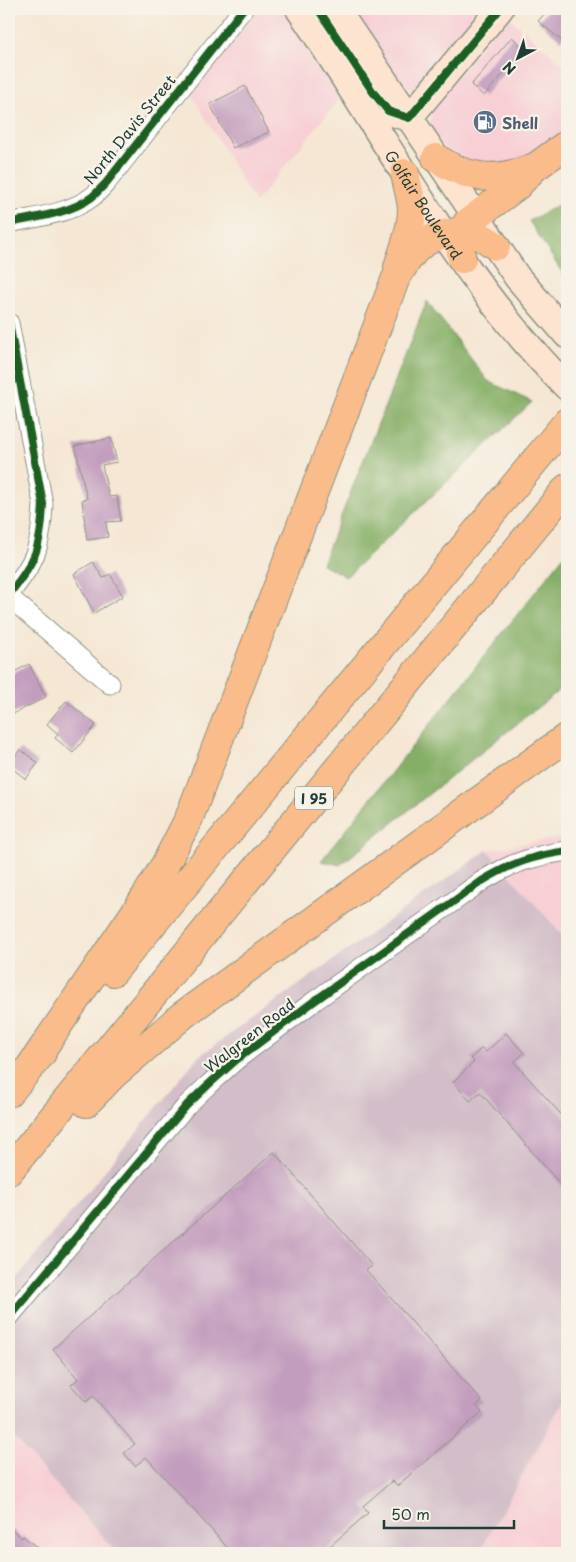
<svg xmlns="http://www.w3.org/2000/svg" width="576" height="1562" font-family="'Playpen Sans',sans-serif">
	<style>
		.built { fill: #f7cfd5 }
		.industrial { fill: #d2bdc8 }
		.forest { fill: #85af66; stroke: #52764d }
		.building { fill: #c39dbe }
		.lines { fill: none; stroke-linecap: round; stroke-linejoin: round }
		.street-casing { stroke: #8a9284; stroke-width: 21 }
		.secondary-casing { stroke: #8a9284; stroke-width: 29 }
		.highway-casing { stroke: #8a9284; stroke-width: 30 }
		.street { stroke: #fff; stroke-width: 19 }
		.secondary { stroke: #fde4d0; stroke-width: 26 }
		.highway { stroke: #f9bc8a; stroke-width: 28 }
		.cycleway-casing { stroke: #f7f3e8; stroke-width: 11 }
		.cycleway { stroke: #1b5e20; stroke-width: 8 }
		.labels { text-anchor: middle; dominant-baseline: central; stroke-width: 4.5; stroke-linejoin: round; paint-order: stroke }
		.shield { fill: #f7f3e8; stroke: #60746a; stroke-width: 1 }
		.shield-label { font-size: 14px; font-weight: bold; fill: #1f3d34 }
		.service-label { font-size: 15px; font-weight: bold; fill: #4e5e75; stroke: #f7f3e8; text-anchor: start }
		.street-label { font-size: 15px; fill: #1f3d34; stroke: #f7f3e8 }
	</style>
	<rect width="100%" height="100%" fill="#f7f3e8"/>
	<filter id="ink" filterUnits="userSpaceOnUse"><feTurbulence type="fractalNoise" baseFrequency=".02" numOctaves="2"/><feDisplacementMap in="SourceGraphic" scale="10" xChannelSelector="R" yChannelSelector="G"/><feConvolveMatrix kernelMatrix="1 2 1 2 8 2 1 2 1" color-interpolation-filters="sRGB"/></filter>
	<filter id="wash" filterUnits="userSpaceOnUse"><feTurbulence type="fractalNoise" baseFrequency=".0096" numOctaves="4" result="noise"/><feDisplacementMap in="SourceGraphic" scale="20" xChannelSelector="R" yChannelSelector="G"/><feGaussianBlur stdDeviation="1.12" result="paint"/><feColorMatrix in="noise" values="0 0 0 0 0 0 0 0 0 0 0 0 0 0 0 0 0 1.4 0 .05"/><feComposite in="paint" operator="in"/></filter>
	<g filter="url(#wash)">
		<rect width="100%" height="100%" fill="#f5e7d4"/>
		<path class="built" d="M258,9H282L342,96L255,203L191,93Z
			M349,9H488L416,90L402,87Z
			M506,15L567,68V131L520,164L494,172L450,157L429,126L434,106Z
			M567,837V940L487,850Z
			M567,1394V1553H479Z
			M9,1432L117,1553H9Z"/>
		<path class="industrial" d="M487,850L567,940V1394L479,1553H117L9,1432V1288L198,1057Z"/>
		<path class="forest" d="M567,200V280L529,221Z
			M427,301L488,381L532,402L346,577L322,564Z
			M567,552V684L340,865L321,861Z"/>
		<g id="blocks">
			<path class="building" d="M549,9H567V33L561,40L538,21Z
				M512,37L525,49L484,96L471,85Z
				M245,86L269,132L233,148L210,104Z
				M111,438L117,462L102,465L109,497L117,496L121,521L106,522L108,537L87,540L82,500L87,499L75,446Z
				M93,562L103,578L110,574L123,596L94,613L74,574Z
				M29,664L46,697L9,716V675Z
				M66,701L96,725L73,753L55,738L58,734L47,724Z
				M20,749L38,763L26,779L9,766Z
				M506,1033L524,1053L514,1062L567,1121V1192L480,1092L470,1101L453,1082L474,1062L471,1058L482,1048L486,1052Z
				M274,1152L372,1266L366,1270L482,1401L476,1406L482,1412L397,1486L392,1481L363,1506L368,1513L322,1553H232L146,1457L135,1466L124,1453L135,1444L93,1396L86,1402L71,1385L78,1379L53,1349Z
				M9,1527L22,1538L23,1536L44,1553H9Z"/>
		</g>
	</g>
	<g filter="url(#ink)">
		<use href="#blocks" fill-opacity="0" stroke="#8a9284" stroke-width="1"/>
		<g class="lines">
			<g class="street-casing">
				<path id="street" d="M9,223C36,217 69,214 92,197C97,193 101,188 106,183L243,9
					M9,323L43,504C41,547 36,561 9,594
					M9,597L110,684
					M9,1317L187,1105L208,1085L236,1060L313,1002L482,881C511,863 533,856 567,851"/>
			</g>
			<g class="secondary-casing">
				<g id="secondary">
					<path id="s1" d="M299,9C386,136 457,278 567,387"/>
					<path d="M336,9L517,277L567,335"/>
					<path d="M393,113L409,118L500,9"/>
				</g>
			</g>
			<g class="highway-casing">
				<path id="highway" d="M436,158C470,180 495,182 532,168
					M462,259C459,245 459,235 467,223L517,186L534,168L567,144
					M398,267C404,248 412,228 412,208C411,197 407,185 405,173
					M113,972L567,422
					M30,1067L146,896L166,863L189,818L395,280C402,268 409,255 420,246C436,233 461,228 479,236C485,238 491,243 496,246
					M9,1093L42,1053
					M86,1103L113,1075L183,1015L567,737
					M9,1171L567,488"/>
			</g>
			<use href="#street" class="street"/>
			<use href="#secondary" class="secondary"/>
			<use href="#highway" class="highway"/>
			<g class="cycleway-casing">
				<path id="cycleway" d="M318,9L373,92L388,111L409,118L500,9
					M9,223C36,217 69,214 92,197C97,193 101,188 106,183L243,9
					M9,323L43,504C41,547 36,561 9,594
					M9,1317L187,1105L208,1085L236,1060L313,1002L482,881C511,863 533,856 567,851"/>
			</g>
			<use href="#cycleway" class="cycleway"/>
		</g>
	</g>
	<defs>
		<g id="fuel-disc" transform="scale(1.25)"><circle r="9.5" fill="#5c6f8a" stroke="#f7f3e8"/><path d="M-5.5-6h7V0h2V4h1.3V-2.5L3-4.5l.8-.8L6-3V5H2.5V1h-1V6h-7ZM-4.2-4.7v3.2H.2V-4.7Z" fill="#fff"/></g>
	</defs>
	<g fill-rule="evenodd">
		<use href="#fuel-disc" x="485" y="122"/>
	</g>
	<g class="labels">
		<rect class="shield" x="295" y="786.5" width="38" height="23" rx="4"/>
		<g class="shield-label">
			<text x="314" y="798">I 95</text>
		</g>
		<g class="service-label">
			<text x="502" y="122">Shell</text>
		</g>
		<g class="street-label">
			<text transform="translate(129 129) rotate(-51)">North Davis Street</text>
			<text stroke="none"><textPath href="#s1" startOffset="232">Golfair Boulevard</textPath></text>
			<text transform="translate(249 1035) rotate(-38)">Walgreen Road</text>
		</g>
	</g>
	<rect width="576" height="1562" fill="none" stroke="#f7f3e8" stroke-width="30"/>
	<g transform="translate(518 58) rotate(221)" stroke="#f7f3e8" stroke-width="4" paint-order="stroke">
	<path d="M0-4L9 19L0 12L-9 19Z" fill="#1f3d34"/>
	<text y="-8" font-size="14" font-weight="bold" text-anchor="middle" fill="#1f3d34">N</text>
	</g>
	<path d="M384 1520v8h130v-8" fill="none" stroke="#1f3d34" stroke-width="2.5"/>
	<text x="391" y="1520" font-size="15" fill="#1f3d34" stroke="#f7f3e8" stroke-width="4" paint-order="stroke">50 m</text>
</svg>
